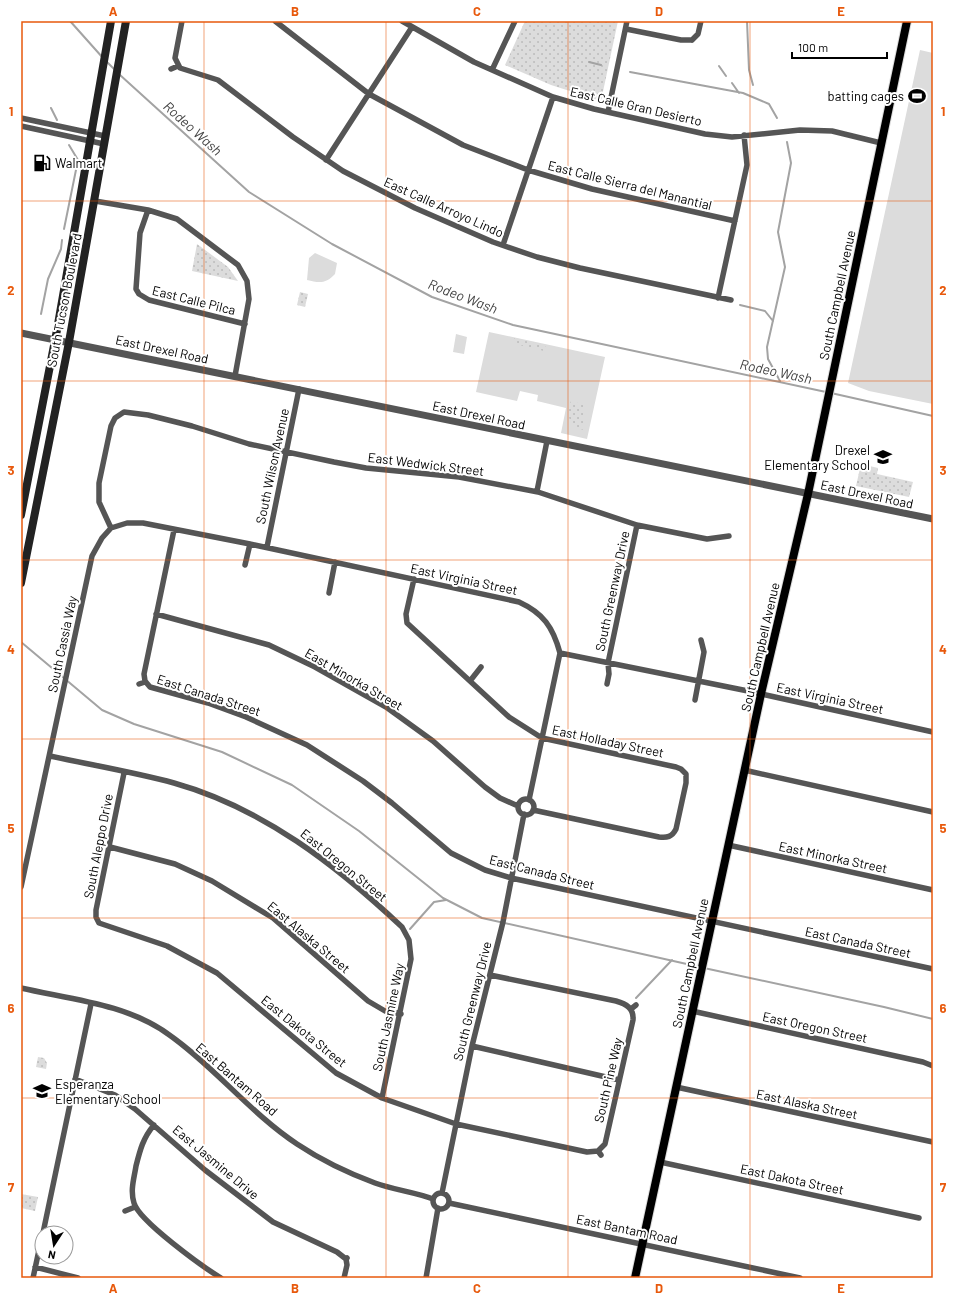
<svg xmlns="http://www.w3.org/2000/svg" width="954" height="1299" font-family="Barlow,sans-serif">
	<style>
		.grass { fill: #dcdcdc }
		.park { fill: url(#park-dots) }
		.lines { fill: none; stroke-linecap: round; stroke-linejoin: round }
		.stream { stroke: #a3a3a3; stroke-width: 2 }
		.primary-casing { stroke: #dbdbdb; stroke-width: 10 }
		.minor { stroke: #555; stroke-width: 5.5 }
		.tertiary { stroke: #555; stroke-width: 7 }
		.secondary { stroke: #222; stroke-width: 8 }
		.primary { stroke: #000; stroke-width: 8 }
		.grid { fill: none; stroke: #e8590c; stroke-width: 1; stroke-opacity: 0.55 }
		.labels { text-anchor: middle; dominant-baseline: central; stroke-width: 4; stroke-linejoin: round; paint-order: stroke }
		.poi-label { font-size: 13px; fill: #000; stroke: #fff; text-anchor: end }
		.street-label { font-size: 13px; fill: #000; stroke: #fff }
		.water-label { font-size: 14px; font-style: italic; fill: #444; stroke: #fff }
		.neatline { fill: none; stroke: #e8590c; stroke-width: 1.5 }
		.grid-label { font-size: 13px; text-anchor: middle; font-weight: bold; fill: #e8590c }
	</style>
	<defs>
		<pattern id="park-dots" width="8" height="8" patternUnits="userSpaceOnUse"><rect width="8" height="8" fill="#dcdcdc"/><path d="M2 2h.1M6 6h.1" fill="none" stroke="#bbb" stroke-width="1.8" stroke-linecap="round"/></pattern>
	</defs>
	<rect width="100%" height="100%" fill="#fff"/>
	<path class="grass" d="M920,50L933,53V404L869,391L848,383Z
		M315,253L337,263L335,274C326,284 319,283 307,280L309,258Z
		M489,332L605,357L587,439L561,433L566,408L537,401L538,395L520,391L517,401L476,392Z
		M456,334L467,337L464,354L453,352Z"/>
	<path class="park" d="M525,21H618L601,101L551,85L505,65Z
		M197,244L228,267L238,281L192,271Z
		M300,292L308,294L305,307L297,305Z
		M515,338L545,346L547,349L544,351L515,344L513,340Z
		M571,401L585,405L584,430L572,427L567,411Z
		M861,464L878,468L877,474L913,482L909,497L856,486Z
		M38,1057L44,1058L47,1063L46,1069L36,1067Z
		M21,1194L38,1197L35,1211L21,1208Z"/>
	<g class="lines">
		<path class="stream" d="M70,21L103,58
			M747,21L749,70L753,85
			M107,62L115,70
			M589,62L601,65
			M719,66L726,76
			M630,72L743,93L769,104L777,118
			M120,75L249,192L332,244L432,297L513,325L826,392
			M732,83L739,93
			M51,108L57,120
			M64,229L78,160L69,145
			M740,305L765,311L773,321
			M41,314L48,279L61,249L62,240
			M780,381L768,359L767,347L785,267L778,232L791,163L787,142
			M831,393L933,416
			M21,642L102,710L134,724L222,752L292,785L359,831L443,898L482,918L700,967
			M410,929L434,902L446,900
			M704,968L884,1007L933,1019
			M636,998L672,960"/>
		<g class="primary-casing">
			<path id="primary" d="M635,1278L761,694L808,494L907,21"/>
		</g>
		<path class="minor" d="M182,21L175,58L180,68L218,80L293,137L343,171L415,208L493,242L537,257L580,268L731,300
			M275,21L369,94L463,145L528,170L592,189L735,221
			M402,21L474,62L553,97L594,109L705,134L732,137L800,130L832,131L881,143
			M626,29L681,40H692
			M692,40L698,34L701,21
			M171,69L178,66
			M492,70L515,21
			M608,112L627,21
			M21,118L105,136
			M21,126L104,144
			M326,160L412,27
			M95,201L148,210L177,219L238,265L247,281L249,299L235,376
			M148,210L140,233L136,289L139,294L149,300L245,324
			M503,245L553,97
			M718,298L747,165L744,135
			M537,491L547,441
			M111,528L127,523H143L250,544L519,602C543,613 553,627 560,653L529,800
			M174,530L144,674L145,681L150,687L208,703L246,717L307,745L363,781L392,803L451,853L485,870L511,878L933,969
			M267,547L299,389
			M245,565L250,544
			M414,579L406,614L407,623L509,717L542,738L676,767L681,769L686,774V783L676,829C672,837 667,838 659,837L533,810
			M329,593L335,562
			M156,614L269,645L315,667L386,707L433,741L485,787L500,798L518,806
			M560,653L748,691L933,732
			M470,681L481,667
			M139,684L145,682
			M607,684L609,674L608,663L637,525
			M695,700L704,652L701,640
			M50,756C91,765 133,772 174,783C263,808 336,865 402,927L409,940L411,959L382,1098
			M744,770L933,812
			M124,773L96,910V917L99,923L167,946L217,973L336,1073L382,1098L456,1124L587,1152L598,1151
			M518 807a8 8 0 1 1 16 0a8 8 0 1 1-16 0Z
			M728,845L933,890
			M110,847L175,864L212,881L273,918L368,1001L385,1011L401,1014
			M21,887L92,556L102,538L111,528L99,502V483L111,426L115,418L124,412L148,415L192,426L249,444L334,462L366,468L459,477L538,492L637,525L707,539L729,536
			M490,975L616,1001C626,1004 634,1008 633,1020L605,1144L598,1151L601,1155
			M21,988C69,999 127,1004 168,1034C214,1066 250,1113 297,1144C321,1160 348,1173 375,1183C394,1190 415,1192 433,1199
			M631,1009L636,1005
			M692,1011L923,1062L933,1066
			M472,1046L619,1080
			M75,1079L115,1095L135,1109L205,1170L273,1222L337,1252L346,1259
			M676,1087L933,1142
			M154,1125C143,1138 140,1150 136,1166C134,1179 130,1190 134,1203C139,1221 203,1267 221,1278
			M660,1162L919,1218
			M442,1193L472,1046L503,922L524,814
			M433 1201a8 8 0 1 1 16 0a8 8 0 1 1-16 0Z
			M449,1203L800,1278
			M125,1211L135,1207
			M43,1233L91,1004
			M35,1267L78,1278
			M33,1278L42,1236
			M344,1278L347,1265L346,1259L347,1258
			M426,1278L438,1208"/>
		<path class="tertiary" d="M21,333L933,519"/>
		<path class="secondary" d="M21,515L57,330L111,21
			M21,583L69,342L126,21"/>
		<use href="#primary" class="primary"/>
	</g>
	<path class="grid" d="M204,21V1278M386,21V1278M568,21V1278M750,21V1278M21,201H933M21,381H933M21,560H933M21,739H933M21,918H933M21,1098H933"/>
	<defs>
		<g id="stadium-bare" transform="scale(1.38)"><path d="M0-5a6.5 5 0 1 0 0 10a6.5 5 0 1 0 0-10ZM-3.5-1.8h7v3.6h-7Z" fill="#000" stroke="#fff" stroke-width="2.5" paint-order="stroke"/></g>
		<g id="fuel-bare" transform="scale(1.38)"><path d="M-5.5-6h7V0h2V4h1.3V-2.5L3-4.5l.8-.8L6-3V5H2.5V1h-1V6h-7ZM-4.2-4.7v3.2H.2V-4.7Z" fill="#000" stroke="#fff" stroke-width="2.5" paint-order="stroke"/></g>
		<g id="school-bare" transform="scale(1.38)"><path d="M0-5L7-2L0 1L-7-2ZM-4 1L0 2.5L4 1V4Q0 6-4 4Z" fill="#000" stroke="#fff" stroke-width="2.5" paint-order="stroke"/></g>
	</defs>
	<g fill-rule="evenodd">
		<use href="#stadium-bare" x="917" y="96"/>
		<use href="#fuel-bare" x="42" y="163"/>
		<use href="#school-bare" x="883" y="457"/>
		<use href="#school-bare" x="42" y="1091"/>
	</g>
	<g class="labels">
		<g class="poi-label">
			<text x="904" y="96">batting cages</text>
			<text x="55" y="163" text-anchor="start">Walmart</text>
			<text x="870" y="450">Drexel<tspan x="870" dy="15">Elementary School</tspan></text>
			<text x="55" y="1084" text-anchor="start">Esperanza<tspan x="55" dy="15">Elementary School</tspan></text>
		</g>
		<g class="street-label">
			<text transform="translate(636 106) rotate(13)">East Calle Gran Desierto</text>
			<text transform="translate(630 185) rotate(14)">East Calle Sierra del Manantial</text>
			<text transform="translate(444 207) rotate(24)">East Calle Arroyo Lindo</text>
			<text transform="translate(837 295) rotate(-78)">South Campbell Avenue</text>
			<text transform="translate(64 300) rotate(-79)">South Tucson Boulevard</text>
			<text transform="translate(194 300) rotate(14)">East Calle Pilca</text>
			<text transform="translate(162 349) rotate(12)">East Drexel Road</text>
			<text transform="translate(479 415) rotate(12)">East Drexel Road</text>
			<text transform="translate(426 464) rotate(7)">East Wedwick Street</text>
			<text transform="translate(272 466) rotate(-78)">South Wilson Avenue</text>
			<text transform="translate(867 494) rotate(12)">East Drexel Road</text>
			<text transform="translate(464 579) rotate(12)">East Virginia Street</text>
			<text transform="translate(612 591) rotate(-78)">South Greenway Drive</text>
			<text transform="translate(62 644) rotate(-78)">South Cassia Way</text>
			<text transform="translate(760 647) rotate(-77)">South Campbell Avenue</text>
			<text transform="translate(354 679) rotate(30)">East Minorka Street</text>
			<text transform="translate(209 695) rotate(18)">East Canada Street</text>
			<text transform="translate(830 698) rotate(12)">East Virginia Street</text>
			<text transform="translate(608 741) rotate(12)">East Holladay Street</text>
			<text transform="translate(98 846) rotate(-79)">South Aleppo Drive</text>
			<text transform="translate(833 857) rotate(12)">East Minorka Street</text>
			<text transform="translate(344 865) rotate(39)">East Oregon Street</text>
			<text transform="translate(542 872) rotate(14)">East Canada Street</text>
			<text transform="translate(309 937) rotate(40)">East Alaska Street</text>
			<text transform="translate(858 942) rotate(12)">East Canada Street</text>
			<text transform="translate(690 963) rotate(-78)">South Campbell Avenue</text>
			<text transform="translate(472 1001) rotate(-76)">South Greenway Drive</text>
			<text transform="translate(388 1017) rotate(-78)">South Jasmine Way</text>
			<text transform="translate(815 1027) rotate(12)">East Oregon Street</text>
			<text transform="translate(304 1031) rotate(39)">East Dakota Street</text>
			<text transform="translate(237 1079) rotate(41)">East Bantam Road</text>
			<text transform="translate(608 1080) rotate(-77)">South Pine Way</text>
			<text transform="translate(807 1104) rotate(12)">East Alaska Street</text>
			<text transform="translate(216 1162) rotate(40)">East Jasmine Drive</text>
			<text transform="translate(792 1179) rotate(12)">East Dakota Street</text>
			<text transform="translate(627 1229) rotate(12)">East Bantam Road</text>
		</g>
		<g class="water-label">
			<text transform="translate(193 128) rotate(42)">Rodeo Wash</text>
			<text transform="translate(463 296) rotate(21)">Rodeo Wash</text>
			<text transform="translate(776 371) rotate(12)">Rodeo Wash</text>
		</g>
	</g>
	<rect width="954" height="1299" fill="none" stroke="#ffffff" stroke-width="44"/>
	<g transform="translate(54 1245) rotate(192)"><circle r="19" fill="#ffffff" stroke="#999999"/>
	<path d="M0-3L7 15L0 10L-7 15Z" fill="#000000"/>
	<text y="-6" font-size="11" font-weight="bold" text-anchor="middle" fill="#000000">N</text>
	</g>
	<path d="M792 52v6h95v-6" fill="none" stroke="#000000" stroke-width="2"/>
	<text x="798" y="52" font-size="12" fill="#000000" stroke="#ffffff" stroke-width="3" paint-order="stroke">100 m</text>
	<rect x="22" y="22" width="910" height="1255" class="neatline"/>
	<g class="grid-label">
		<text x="113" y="16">A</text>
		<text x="295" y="16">B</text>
		<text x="477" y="16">C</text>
		<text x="659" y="16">D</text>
		<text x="841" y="16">E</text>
		<text x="11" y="116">1</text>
		<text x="943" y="116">1</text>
		<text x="11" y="295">2</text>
		<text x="943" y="295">2</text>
		<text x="11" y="475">3</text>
		<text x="943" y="475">3</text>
		<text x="11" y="654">4</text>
		<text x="943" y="654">4</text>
		<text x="11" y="833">5</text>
		<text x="943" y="833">5</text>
		<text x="11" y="1013">6</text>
		<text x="943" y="1013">6</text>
		<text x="11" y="1192">7</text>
		<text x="943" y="1192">7</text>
		<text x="113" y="1293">A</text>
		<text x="295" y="1293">B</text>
		<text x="477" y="1293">C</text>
		<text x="659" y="1293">D</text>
		<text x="841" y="1293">E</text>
	</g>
</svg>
